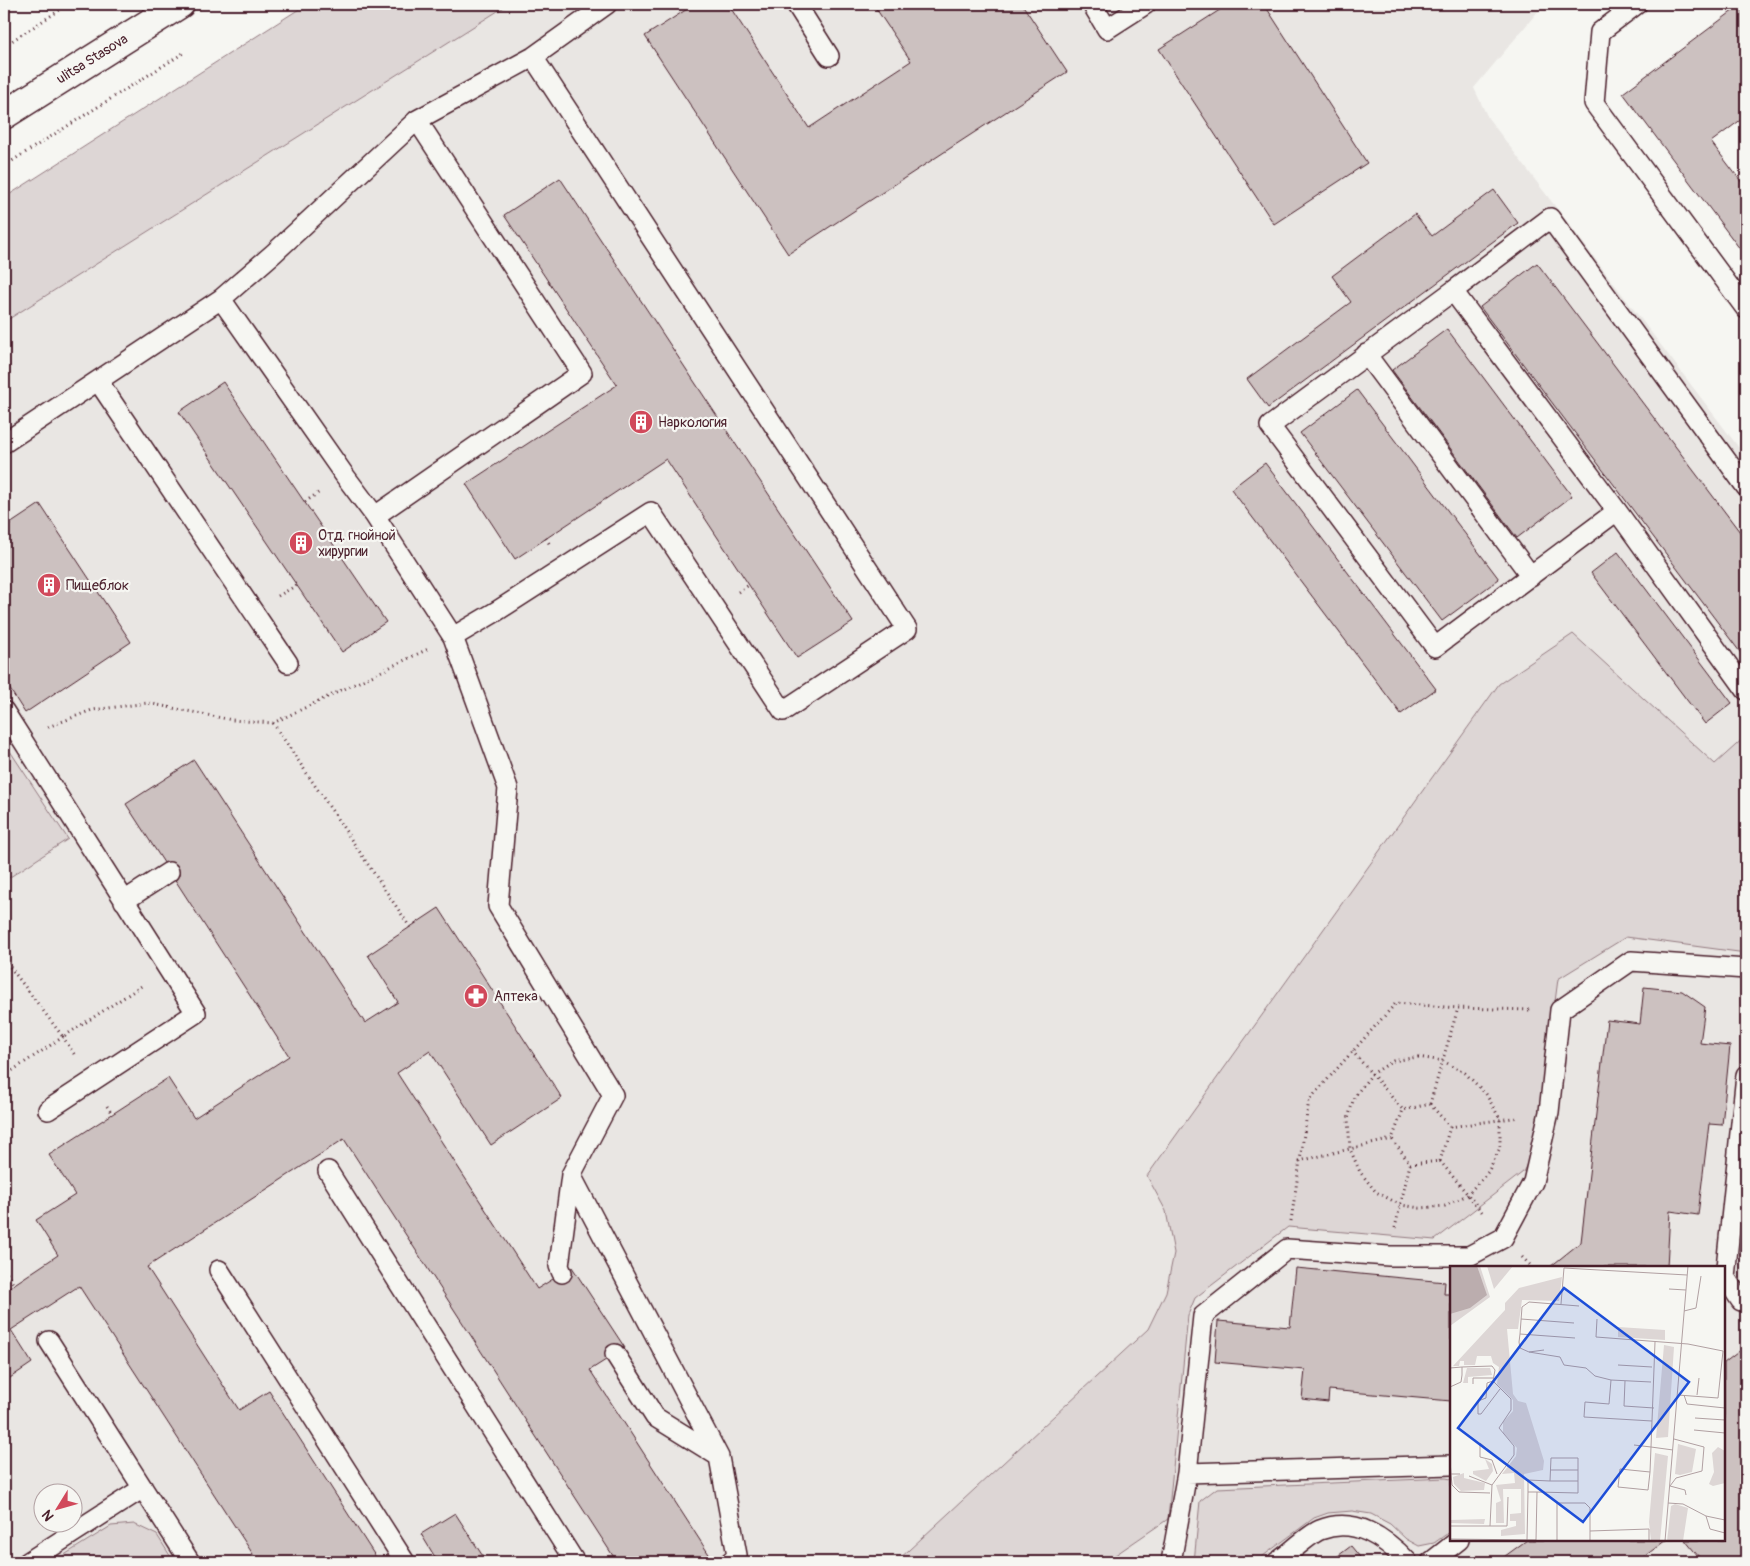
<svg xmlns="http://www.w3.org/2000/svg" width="1750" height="1566" font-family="Pangolin,sans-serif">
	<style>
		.built { fill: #e9e6e3; fill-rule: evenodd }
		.green { fill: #ddd6d5; stroke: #947a80 }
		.building { fill: #ccc1c0; stroke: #4a1f2b }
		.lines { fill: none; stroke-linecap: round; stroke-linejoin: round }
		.service-casing { stroke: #4a1f2b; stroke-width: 22 }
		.primary-casing { stroke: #4a1f2b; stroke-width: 31 }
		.path { stroke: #4a1f2b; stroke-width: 3; stroke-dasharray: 1 4; stroke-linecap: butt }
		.service { stroke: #f6f6f2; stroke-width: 19 }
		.primary { stroke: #f6f6f2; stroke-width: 28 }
		.labels { text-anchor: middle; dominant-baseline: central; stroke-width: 4.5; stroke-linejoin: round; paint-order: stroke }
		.street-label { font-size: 14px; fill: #4a1f2b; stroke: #f6f6f2 }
		.poi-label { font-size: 14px; fill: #4a1f2b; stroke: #f6f6f2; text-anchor: start }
		.inset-road { fill: none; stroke: #b1a0a2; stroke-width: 1 }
		.view { fill: #1d4ed8; fill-opacity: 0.15; stroke: #1d4ed8; stroke-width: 2.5 }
		.inset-edge { fill: none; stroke: #4a1f2b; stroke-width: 2.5 }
	</style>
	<rect width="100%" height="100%" fill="#f6f6f2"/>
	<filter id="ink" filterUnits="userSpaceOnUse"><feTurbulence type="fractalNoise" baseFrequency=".02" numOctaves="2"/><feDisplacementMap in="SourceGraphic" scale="10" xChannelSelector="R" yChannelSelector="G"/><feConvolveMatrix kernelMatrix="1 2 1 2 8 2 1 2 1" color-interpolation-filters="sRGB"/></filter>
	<g filter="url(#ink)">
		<path class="built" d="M509,4H1544L1474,88L1488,118L1746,457V1562H4V322ZM1451,1267H1724V1540H1451ZM42,1494H72V1524H42Z"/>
		<path class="green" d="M307,4H509L4,322V198Z
			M1573,634L1715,764L1746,736V953L1626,937L1558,979L1536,1146L1523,1172L1435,1240L1288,1227L1195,1298L1188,1315L1168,1519L1105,1562H896L1148,1329L1166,1292L1174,1253L1166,1211L1147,1176L1499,684Z
			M4,742L68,839L4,881Z
			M1446,1478L1451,1479V1531L1434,1543L1419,1546L1406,1539L1390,1524L1371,1514L1352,1511L1328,1513L1314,1518L1255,1562H1194L1200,1501L1217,1488Z
			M134,1524L157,1535L174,1562H53L111,1526Z"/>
		<path class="building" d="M695,4H728L809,128L911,61L873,4H1022L1067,72L788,254L645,36Z
			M1229,4H1264L1367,163L1274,224L1159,49Z
			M1742,4H1746V116L1711,142L1746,188V257L1623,93Z
			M560,178L853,622L797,658L666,459L515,559L466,484L617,385L504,215Z
			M1494,190L1518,223L1268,408L1247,379L1351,302L1332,276L1415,214L1432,236Z
			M1537,263L1746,540V660L1480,307Z
			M1447,329L1572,496L1517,538L1392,370Z
			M223,382L386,622L342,652L179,412Z
			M1357,390L1499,579L1442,621L1300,433Z
			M1265,463L1436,689L1401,714L1231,489Z
			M40,504L131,642L25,713L4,680V528Z
			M1618,552L1732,703L1705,724L1591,573Z
			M194,760L365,1023L398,1002L368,955L439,908L562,1098L491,1145L430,1051L397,1073L537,1289L572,1267L625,1348L590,1370L712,1559L708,1562H617L344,1139L147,1267L239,1410L269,1391L379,1562H258L79,1286L11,1330L32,1363L4,1382V1291L58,1255L36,1220L75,1195L49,1155L168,1078L194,1118L289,1056L126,804Z
			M1644,987L1682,991L1705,1007L1700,1043L1730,1046L1722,1125L1709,1124L1698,1215L1670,1211L1667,1267H1550L1581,1242L1607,1020L1640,1024Z
			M1296,1268L1445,1282L1444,1294H1451V1401L1329,1390L1328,1402L1302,1399L1305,1370L1215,1362L1218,1321L1290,1327Z
			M1746,1346V1562H1703L1685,1540H1724V1363Z
			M455,1513L486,1561L483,1562H438L421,1534Z
			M1527,1540H1666L1637,1562H1497Z
			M1351,1546L1364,1562H1330Z"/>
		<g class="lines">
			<g class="service-casing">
				<path id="service" d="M796,4L829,56
					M1092,4L1107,29L1146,4
					M1637,4L1600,32L1594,103L1746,309
					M1453,291L1550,218L1746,487
					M221,299L345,476L375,516L453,637L508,788L498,906L613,1095L571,1175L719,1457L737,1555L730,1562
					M1366,354L1531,576
					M98,381L288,663
					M4,443L221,299L274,253L417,120L533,57L607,4
					M1617,511L1435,647L1270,426L1453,291L1617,511L1746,690
					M375,516L582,373L417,120
					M453,637L497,611L651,512L783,711L907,629L533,57
					M4,711L196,1013L48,1110
					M124,901L169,872
					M1746,1075L1725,1277L1741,1301L1746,1296
					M328,1171L575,1562
					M219,1270L405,1562
					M562,1273L559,1266L571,1175
					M49,1341L190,1562
					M615,1354L655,1417L718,1456
					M1187,1473L1451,1465
					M28,1562L143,1488
					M1171,1562L1187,1473L1203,1316L1287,1249L1389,1256H1469L1503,1238L1533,1182L1549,1112L1560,1010L1631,961L1746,969
					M1277,1562C1289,1554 1308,1535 1320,1530C1355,1516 1385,1538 1408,1562
					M1431,1562L1459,1540"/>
			</g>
			<g class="primary-casing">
				<path id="primary" d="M4,115L180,4"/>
			</g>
			<path class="path" d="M4,46L69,4
				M4,166L185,52
				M305,502L321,491
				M546,538L550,545
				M738,592L749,585
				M278,596L297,585
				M273,723L410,927
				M48,727L92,710L148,703L232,720L273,723L428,649
				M4,959L63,1037L143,985
				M1352,1051L1403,1110
				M1418,1057L1443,1061L1465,1073L1486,1094L1500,1119V1148L1488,1172L1467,1195L1445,1206L1420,1208L1401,1205L1376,1192L1360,1172L1350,1149L1348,1119L1354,1097L1372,1074L1393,1061Z
				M4,1076L63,1037L76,1057
				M1430,1104L1450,1127L1440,1161L1410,1164L1392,1139L1403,1110Z
				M1430,1104L1458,1008
				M107,1106L112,1114
				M1450,1127L1519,1117
				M1299,1161L1392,1139
				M1440,1161L1483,1213
				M1291,1221L1309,1100L1396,1003L1458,1008L1532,1010
				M1395,1228L1410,1164
				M1522,1257L1532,1267
				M4,1269L14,1285"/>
			<use href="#service" class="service"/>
			<use href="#primary" class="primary"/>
		</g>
	</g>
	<defs>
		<g id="building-disc" transform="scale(1.25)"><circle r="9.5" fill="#d1495b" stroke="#f6f6f2"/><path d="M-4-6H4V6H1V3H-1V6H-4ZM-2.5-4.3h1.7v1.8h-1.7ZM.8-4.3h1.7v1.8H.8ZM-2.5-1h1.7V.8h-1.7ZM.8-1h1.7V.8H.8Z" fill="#fff"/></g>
		<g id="pharmacy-disc" transform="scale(1.25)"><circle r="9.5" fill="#d1495b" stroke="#f6f6f2"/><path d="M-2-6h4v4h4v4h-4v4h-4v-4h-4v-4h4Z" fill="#fff"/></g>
	</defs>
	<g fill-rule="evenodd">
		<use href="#building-disc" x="641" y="422"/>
		<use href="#building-disc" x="301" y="543"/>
		<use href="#building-disc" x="49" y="585"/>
		<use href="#pharmacy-disc" x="476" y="996"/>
	</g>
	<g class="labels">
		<g class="street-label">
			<text transform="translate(92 59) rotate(-32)">ulitsa Stasova</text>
		</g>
		<g class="poi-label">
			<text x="658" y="422">Наркология</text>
			<text x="318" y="535">Отд. гнойной<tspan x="318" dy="16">хирургии</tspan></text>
			<text x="66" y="585">Пищеблок</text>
			<text x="494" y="996">Аптека</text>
		</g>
	</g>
	<g transform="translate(1450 1266)">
		<rect width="275" height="275" fill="#f6f6f2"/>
		<path d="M0,0H30L40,31L0,60ZM37,0H63L44,23ZM112,11L109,35L72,34L68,63H57L63,128L68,135L76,137L94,195L93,204L74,208L75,268L51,270V264L66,260V255H60V248L71,247V223H53L54,257H46V237L51,235L46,219L65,217L64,207L52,208L66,190L67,182L53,167V156L63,145V134L47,118L49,101L43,97L41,90H27L25,99H14V95H10L9,100H3L55,44V37L69,22ZM168,61L215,64V74L168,71ZM214,79L224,81L218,171L206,172ZM17,102H40L42,109L18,111V117H13ZM228,178L246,183L242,206L230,209L225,208ZM268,181L275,185V217L263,220L259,218L264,206L262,187ZM205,187L218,190L210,275H201L199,256ZM35,193L42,198L43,205L36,215L23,208V205L39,203ZM14,207V212L35,217L34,224L11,225L4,218L3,211ZM225,238L238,242L233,275H217L221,240ZM35,253L34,258L0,257V254Z" fill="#ddd6d5"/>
		<path d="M0,0H27L37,29L20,42L0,48Z" fill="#bbadae"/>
		<path class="inset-road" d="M219,23L236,24M111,38L114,2L237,9M234,45L246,42L251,10M71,53L124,57M147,53L146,71L238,78L273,85L268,132L228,129M70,68L72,41L79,36L129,40M125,72L70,68L69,76L70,82L79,86L110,91L114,99L136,102L145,110L161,114L201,116M205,76L201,181L223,184M79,86L94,84M168,99L202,101M0,102L12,101V109L11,116L0,121M161,114L159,138L135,136L134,151L202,155M43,115L37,117L36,132L28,135V148H31L50,123M175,115L174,140L204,142M23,118V112H43M234,129L237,138L275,142M247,129L249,112M245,152L275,154M244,164L275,167M224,173L254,181L252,205L226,212L220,220L235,224L236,229M184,179L201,181L200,206L198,224L168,221L170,203L200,206M0,194L1,208H10M101,204H128M1,208L2,219L9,226L40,227M47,208L42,194L30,191V177L55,198M19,210L42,219M78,226V214L100,215H128V192H101L100,215M87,226L128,227V215M218,237L233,238L256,250L275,254M256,250L260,263L275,267M0,260H40L42,219L64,189V180L49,162L61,144V133L43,115L45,104L42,100L12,101M40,260H57L58,231M140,265L199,263V275M0,273L86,274L87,226H78L77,274M107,275V237H135L140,242V275M215,275L238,0"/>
		<path class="view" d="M114,22L239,116L133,256L8,162Z"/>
		<rect width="275" height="275" class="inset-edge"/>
	</g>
	<rect width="1750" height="1566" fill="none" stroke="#f6f6f2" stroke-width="20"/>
	<rect x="10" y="10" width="1730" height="1546" fill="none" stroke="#4a1f2b" stroke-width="2" filter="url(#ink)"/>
	<g transform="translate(58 1508) rotate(233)"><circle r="24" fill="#f6f6f2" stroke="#b1a0a2"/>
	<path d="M0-4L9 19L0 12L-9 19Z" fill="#d1495b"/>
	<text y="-8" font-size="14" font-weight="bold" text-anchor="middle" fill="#4a1f2b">N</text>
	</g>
</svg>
